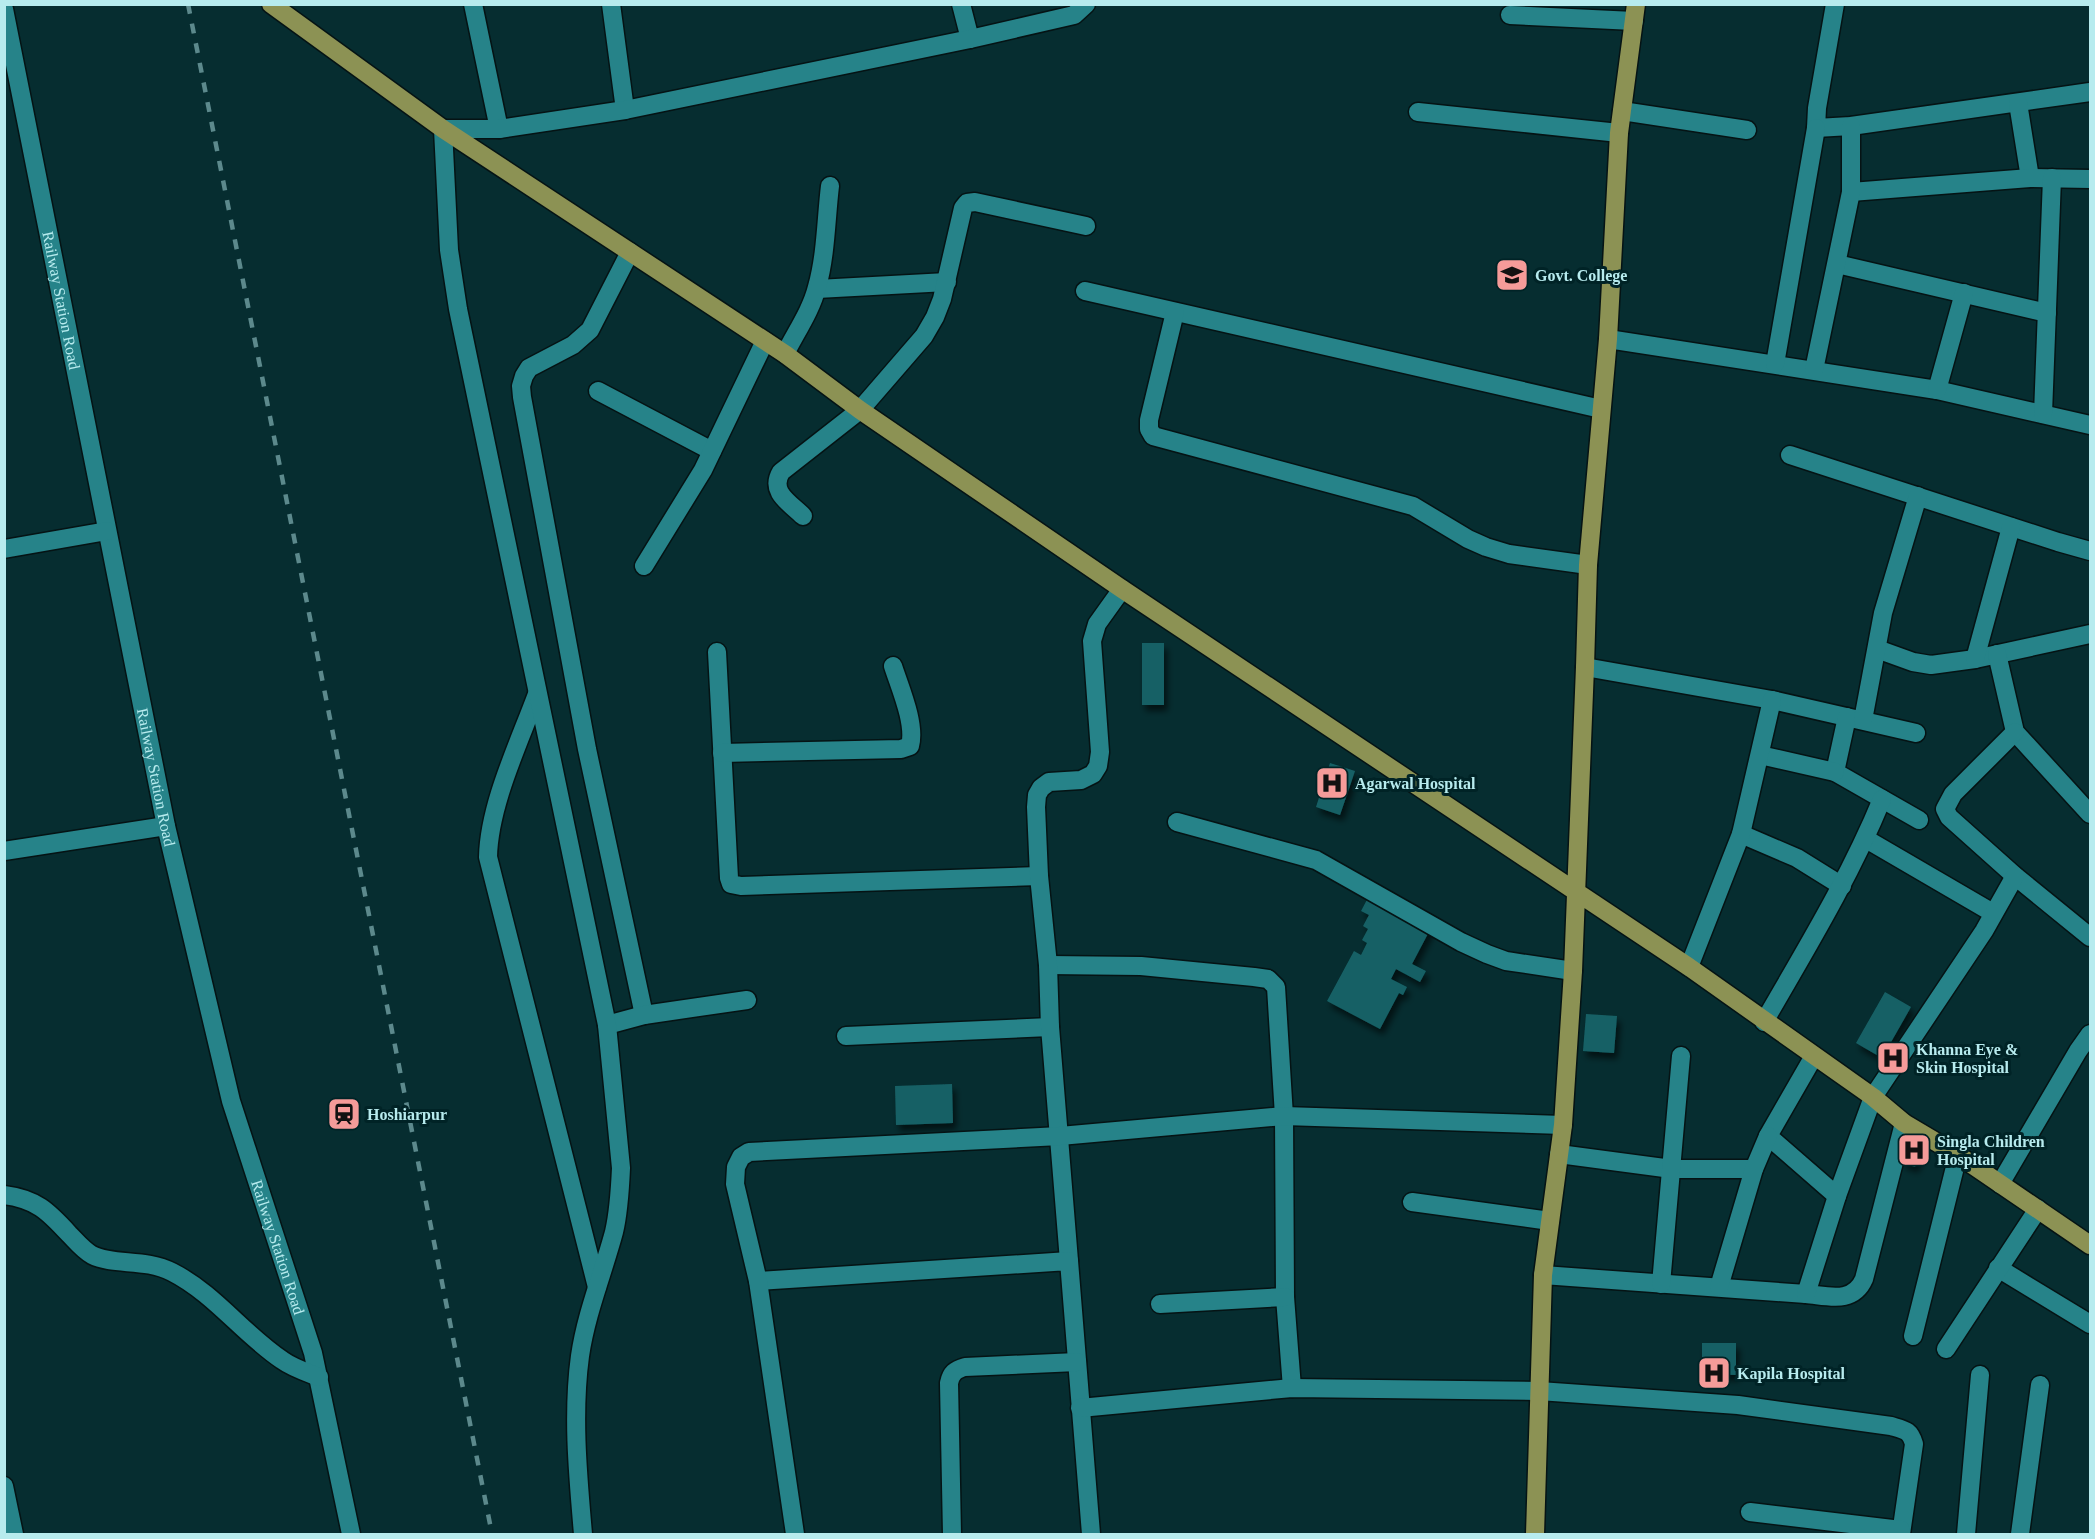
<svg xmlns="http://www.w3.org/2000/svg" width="2095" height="1539" font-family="'Times New Roman',serif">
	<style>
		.building { fill: #176065; filter: url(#shadow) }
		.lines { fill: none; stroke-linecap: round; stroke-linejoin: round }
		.minor-casing { stroke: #051314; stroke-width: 21 }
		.major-casing { stroke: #051314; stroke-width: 21 }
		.minor { stroke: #268389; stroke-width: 18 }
		.major { stroke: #8c9254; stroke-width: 18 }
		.rail { stroke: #5c898c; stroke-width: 4.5; stroke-dasharray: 10 10; stroke-linecap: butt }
		.labels { text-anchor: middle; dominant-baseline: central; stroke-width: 6; stroke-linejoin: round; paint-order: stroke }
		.poi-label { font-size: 16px; font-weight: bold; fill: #b7ebee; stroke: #002326; text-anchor: start }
		.street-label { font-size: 16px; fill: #b7ebee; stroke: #002326 }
	</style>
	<defs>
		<filter id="shadow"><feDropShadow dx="3.5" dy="6" stdDeviation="3" flood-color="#0009"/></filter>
	</defs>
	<rect width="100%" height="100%" fill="#062d30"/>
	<path class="building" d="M1142,643H1164V705H1142Z
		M1330,763L1355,771L1340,815L1316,807Z
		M1370,894L1432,926L1412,964L1426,971L1420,982L1396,969L1391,979L1407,987L1403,995L1399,993L1380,1029L1327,1001L1354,951L1361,955L1367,943L1362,940L1368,929L1363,926L1369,915L1361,911Z
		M1885,992L1911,1007L1882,1058L1856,1043Z
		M1586,1014L1617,1016L1614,1053L1583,1051Z
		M952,1084L953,1123L896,1125L895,1086Z
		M1910,1138L1924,1144L1915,1167L1901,1162Z
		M1702,1343H1736V1375L1702,1374Z"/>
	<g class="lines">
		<g class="minor-casing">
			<g id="minor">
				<path d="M473,4L499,129"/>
				<path d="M611,4L625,110"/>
				<path d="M961,4L970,39"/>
				<path d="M1835,4L1817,108L1816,128L1851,126L2090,92"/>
				<path id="s1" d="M4,9L166,826L231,1101L313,1353L351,1534"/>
				<path d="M1510,15L1634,21"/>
				<path d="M2018,103L2030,178"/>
				<path d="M1622,111L1747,130"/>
				<path d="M1418,112L1619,133"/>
				<path d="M1851,192L2030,178L2090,179"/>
				<path d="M630,252L590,330L573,345L529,368L524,376L521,386L522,397L587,749L644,1015"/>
				<path d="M1837,264L2047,313"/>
				<path d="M817,289L947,282"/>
				<path d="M1085,291L1601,409"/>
				<path d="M1175,312L1149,420V429L1153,436L1413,506L1468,539L1486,547L1509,554L1588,565"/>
				<path d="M1608,339L1937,390L2090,425"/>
				<path d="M785,354C796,332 811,311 817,287C826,255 826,219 830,186"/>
				<path d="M1775,364L1816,128"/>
				<path d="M1814,370L1851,192V126"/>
				<path d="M1937,390L1964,293"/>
				<path d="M598,391L712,451"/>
				<path d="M2043,414L2052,178"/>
				<path d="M1790,455L2058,542L2090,551"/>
				<path d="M803,516C790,503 769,492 781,472L860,410L924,336L935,317L942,299L963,208L967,203L975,202L1086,226"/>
				<path d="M4,549L107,531"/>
				<path d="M644,566L703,470L765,341"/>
				<path d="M1877,649L1913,662L1931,665L1975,659L2090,634"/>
				<path d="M717,652L729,878L731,884L741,886L1039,876"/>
				<path d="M1997,654L2015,732L2090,814"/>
				<path d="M1975,659L2011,527"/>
				<path d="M1585,667L1772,700L1916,733"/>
				<path d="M537,694C519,743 489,805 488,857L597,1287"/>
				<path d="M1847,717L1835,772L1919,820"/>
				<path d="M1863,720L1883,613L1918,496"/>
				<path d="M2015,732L1953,794L1945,809L1949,817L2015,876L2090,937"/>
				<path d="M722,753L901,749L910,746C916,724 900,688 893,666"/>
				<path d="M1760,755L1835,772"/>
				<path d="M1177,822L1316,860L1461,942L1487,954L1506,961L1573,971"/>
				<path d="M1741,834L1797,858L1842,886"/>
				<path d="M1866,839L1993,913"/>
				<path d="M4,851L166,826"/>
				<path d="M1048,965L1141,966L1254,977L1268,979L1276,987L1284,1116L1285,1297L1292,1388"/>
				<path d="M1689,967L1741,834L1772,700"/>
				<path d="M1764,1022C1806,949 1850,877 1882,799"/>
				<path d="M607,1025L644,1015L747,1000"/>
				<path d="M846,1036L1050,1027"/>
				<path d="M1814,1056L1768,1136L1837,1196"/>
				<path d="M1559,1154L1672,1169H1754"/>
				<path d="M2000,1184L2078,1051L2090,1034"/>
				<path d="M4,1195C36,1199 48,1211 69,1234C76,1241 83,1250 92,1255C114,1266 145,1258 172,1272C215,1294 242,1333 282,1360C293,1368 306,1372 319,1377"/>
				<path d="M1412,1202L1550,1221"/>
				<path d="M1069,1261L1050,1027L1048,965L1039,876L1036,807L1037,795L1041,788L1049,782L1081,780L1093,774L1098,766L1100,752L1092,641L1097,624L1122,589"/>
				<path d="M1998,1268L2090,1324"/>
				<path d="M1543,1275L1806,1294C1829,1296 1853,1304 1864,1279L1904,1123"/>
				<path d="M758,1281L1069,1261L1091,1534"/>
				<path d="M1661,1284L1681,1056"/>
				<path d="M1719,1287L1754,1169L1768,1136"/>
				<path d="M1806,1294L1837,1196L1873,1097L1984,931L2015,876"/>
				<path d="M1160,1304L1285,1297"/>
				<path d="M1913,1336L1958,1155"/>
				<path d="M1946,1349L2038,1209"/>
				<path d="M1080,1408L1292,1388L1539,1391L1738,1405L1891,1426C1905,1430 1910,1430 1914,1444L1901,1534"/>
				<path d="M4,1486L14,1534"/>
				<path d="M1750,1512L1901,1530"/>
				<path d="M583,1534C578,1476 572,1415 580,1356C586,1314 603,1273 614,1232C619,1211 620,1190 621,1168L607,1025L458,309L449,250L443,129H499L625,110L970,39L1074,15L1086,4"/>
				<path d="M795,1534L758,1281L735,1184L736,1167L741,1157L749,1152L1060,1136L1284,1116L1563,1125"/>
				<path d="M952,1534L949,1383C951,1373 955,1370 965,1367L1077,1362"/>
				<path d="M1966,1534L1980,1375"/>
				<path d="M2020,1534L2040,1385"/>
			</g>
		</g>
		<g class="major-casing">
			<path id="major" d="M271,4L443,129L785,354L860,410L1122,589L1689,967L1873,1097L1904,1123L1958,1155L2090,1245
				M1535,1534L1543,1275L1563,1125L1573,971L1585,667L1588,565L1608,339L1619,133L1636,4"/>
		</g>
		<use href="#minor" class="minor"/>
		<use href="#major" class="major"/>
		<path class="rail" d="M188,4L492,1534"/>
	</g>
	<defs>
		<g id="school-square" transform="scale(1.725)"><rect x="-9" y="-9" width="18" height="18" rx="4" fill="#f59b99" stroke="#002326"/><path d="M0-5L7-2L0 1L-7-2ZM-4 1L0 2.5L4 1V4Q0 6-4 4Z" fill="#111"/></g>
		<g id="hospital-square" transform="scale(1.725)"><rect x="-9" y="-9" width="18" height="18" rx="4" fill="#f59b99" stroke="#002326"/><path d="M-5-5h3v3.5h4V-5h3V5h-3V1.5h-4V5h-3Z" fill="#111"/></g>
		<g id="station-square" transform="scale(1.725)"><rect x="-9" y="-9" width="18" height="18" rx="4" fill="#f59b99" stroke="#002326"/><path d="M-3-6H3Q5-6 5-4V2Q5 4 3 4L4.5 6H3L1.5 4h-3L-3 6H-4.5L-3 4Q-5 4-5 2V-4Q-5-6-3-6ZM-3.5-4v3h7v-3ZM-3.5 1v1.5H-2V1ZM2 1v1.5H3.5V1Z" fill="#111"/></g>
	</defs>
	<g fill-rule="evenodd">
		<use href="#school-square" x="1512" y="275"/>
		<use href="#hospital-square" x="1332" y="783"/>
		<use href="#hospital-square" x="1893" y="1058"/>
		<use href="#station-square" x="344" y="1114"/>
		<use href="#hospital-square" x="1914" y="1150"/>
		<use href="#hospital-square" x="1714" y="1373"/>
	</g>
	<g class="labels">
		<g class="poi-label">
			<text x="1535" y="275">Govt. College</text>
			<text x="1355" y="783">Agarwal Hospital</text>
			<text x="1916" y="1049">Khanna Eye &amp;<tspan x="1916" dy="18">Skin Hospital</tspan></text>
			<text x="367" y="1114">Hoshiarpur</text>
			<text x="1937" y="1141">Singla Children<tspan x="1937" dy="18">Hospital</tspan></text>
			<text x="1737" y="1373">Kapila Hospital</text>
		</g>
		<g class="street-label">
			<text stroke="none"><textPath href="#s1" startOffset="297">Railway Station Road</textPath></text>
			<text stroke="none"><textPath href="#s1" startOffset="783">Railway Station Road</textPath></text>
			<text stroke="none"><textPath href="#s1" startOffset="1269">Railway Station Road</textPath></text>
		</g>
	</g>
	<rect width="2095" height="1539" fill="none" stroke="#b7ebee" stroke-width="12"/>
</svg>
